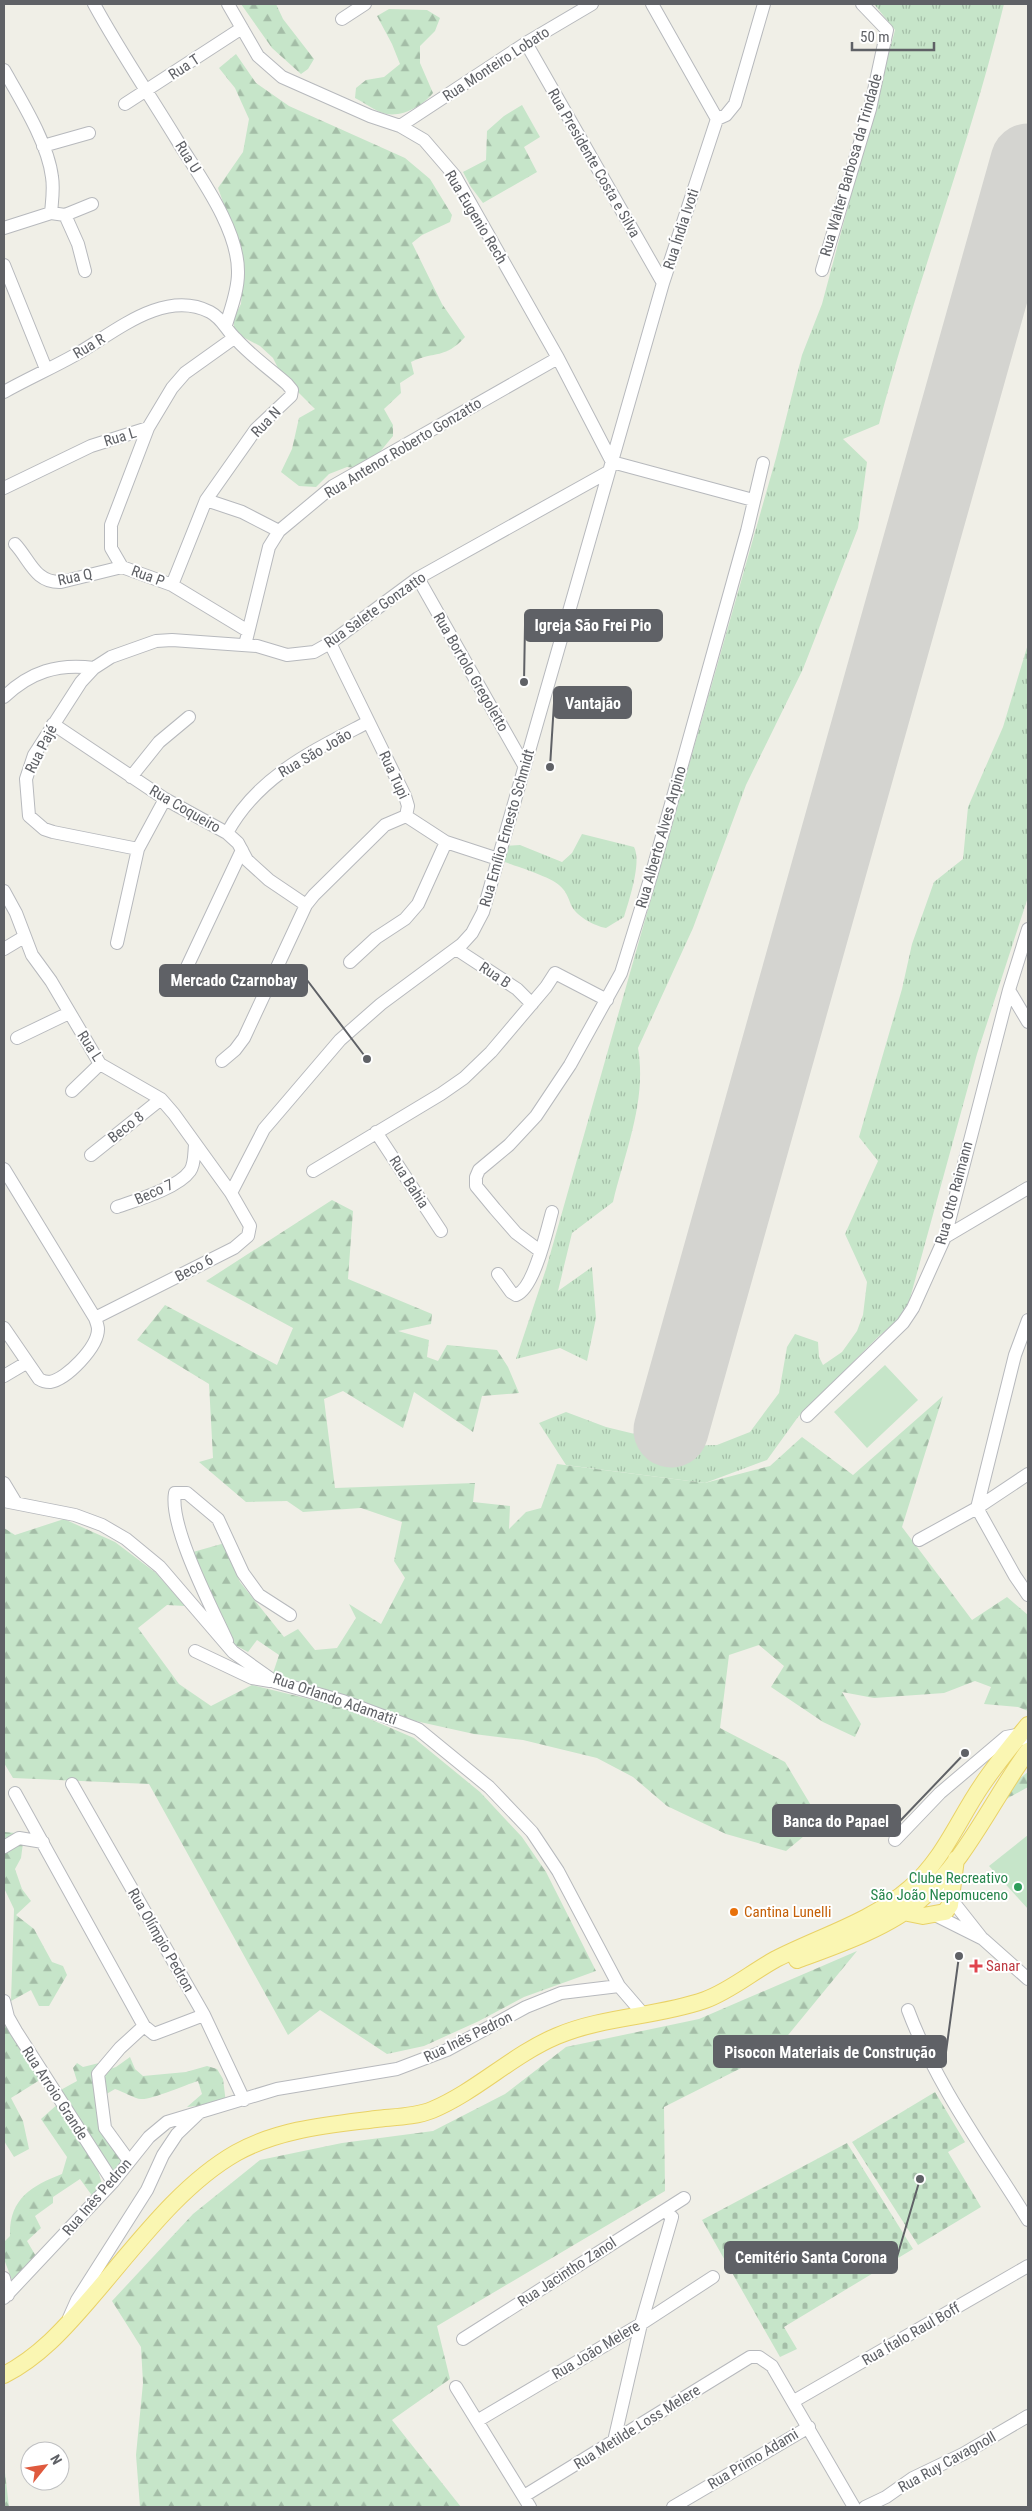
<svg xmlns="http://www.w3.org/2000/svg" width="1032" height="2511" font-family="'Roboto Condensed',sans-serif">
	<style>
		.grass { fill: url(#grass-tufts) }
		.forest { fill: url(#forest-firs) }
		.cemetery { fill: url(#cemetery-stones) }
		.garden { fill: #c6e5c9 }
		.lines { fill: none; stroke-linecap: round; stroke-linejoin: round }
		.taxiway { stroke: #d4d4d0; stroke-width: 30 }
		.runway { stroke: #d4d4d0; stroke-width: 75 }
		.minor-casing { stroke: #b7b9bd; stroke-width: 14 }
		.major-casing { stroke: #e9d267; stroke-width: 18 }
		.minor { stroke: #fff; stroke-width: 12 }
		.major { stroke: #faf6b2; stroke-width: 16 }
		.leisure-dot { fill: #2e9e5b; stroke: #fff; stroke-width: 2 }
		.food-dot { fill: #e8710a; stroke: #fff; stroke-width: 2 }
		.health-dot { fill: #e0444e; stroke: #fff; stroke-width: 2 }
		.labels { text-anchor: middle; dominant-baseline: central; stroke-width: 4; stroke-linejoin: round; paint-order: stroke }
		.street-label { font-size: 15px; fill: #5f6166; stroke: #fff }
		.leisure-label { font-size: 15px; fill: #27864d; stroke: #fff; text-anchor: end }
		.food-label { font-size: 15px; fill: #c56008; stroke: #fff; text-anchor: start }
		.health-label { font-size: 15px; fill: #be3a42; stroke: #fff; text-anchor: start }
		.leader { fill: none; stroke: #5f6166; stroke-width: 2 }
		.callout-dot { fill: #5f6166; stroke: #fff; stroke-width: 2 }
		.callout { fill: #5f6166; stroke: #5f6166; stroke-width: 2 }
		.callout-label { font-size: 16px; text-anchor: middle; font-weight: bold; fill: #fff }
	</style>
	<defs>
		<pattern id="grass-tufts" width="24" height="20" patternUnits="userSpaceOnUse" patternTransform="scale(1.25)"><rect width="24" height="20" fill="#c6e5c9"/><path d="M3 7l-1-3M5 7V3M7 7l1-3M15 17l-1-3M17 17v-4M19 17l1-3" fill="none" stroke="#a4bda7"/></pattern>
		<pattern id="forest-firs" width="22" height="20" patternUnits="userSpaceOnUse" patternTransform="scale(1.25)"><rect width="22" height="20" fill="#c6e5c9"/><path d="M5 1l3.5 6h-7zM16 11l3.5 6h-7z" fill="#a4bda7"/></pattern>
		<pattern id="cemetery-stones" width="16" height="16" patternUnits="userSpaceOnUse" patternTransform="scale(1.25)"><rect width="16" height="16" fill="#c6e5c9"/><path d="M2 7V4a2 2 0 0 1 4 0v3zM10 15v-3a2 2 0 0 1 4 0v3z" fill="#a4bda7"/></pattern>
	</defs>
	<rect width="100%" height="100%" fill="#f0efe7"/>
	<path class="grass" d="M874,4H1004C970,146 916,283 879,424L843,439L867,462L858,528L803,669L746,785L693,928L638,1048C647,1101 625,1151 613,1202L572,1233L558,1291L592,1267L596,1318L587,1361L560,1348L516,1359L546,1269L776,458L802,355L822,304L895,30Z
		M1028,644V897L977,1054L906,1313L879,1336L798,1417L767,1460L705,1483L566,1465L539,1423L566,1412L606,1427L684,1446L717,1445L750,1432L779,1393L787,1347L795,1334L818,1342L819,1357L823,1365L842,1352L857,1331L863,1315L867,1282L845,1234L878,1161L859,1137L902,989L912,944L934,882L963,859L968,807L1003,727Z
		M582,834L634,847C642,862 629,900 624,917L606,928C594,926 576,916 571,905C568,897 566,891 559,885C549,876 515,866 502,861L506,846L520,845L562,862L572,853Z"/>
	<path class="forest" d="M241,4H276L283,19L314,59L308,69L301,74L272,48Z
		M389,9L427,10L440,18L435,31L420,46V63L433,93C422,107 398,120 380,112C371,108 363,102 355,98L356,88L366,80L384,77L400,64L392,44L377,16Z
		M236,54L256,83L289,106L405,158L430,179L452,215L450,222L422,235L412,243L442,304L465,337C444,360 436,350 411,362L414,374L400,383L401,393L384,409L393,425V436L374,459L356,468L347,467L329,474L316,487L299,486L281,472L292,449L299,418L315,409L282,376L273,358L260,346L241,336L234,328V317L241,304L244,261L218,188L243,152L249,119L235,88L219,68Z
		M522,105L540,137L524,147L537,172L483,203L471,187L463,172L486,160L487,131L504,116Z
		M332,1200L353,1211L348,1279L432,1314L431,1324L398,1331L429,1340L427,1357L438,1361L447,1345L497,1350L508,1367L519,1393L482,1396L473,1432L414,1392L403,1428L343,1391L324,1399L335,1488L475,1483L473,1502L510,1506L509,1529L526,1512L541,1508L557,1464L705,1483L770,1466L802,1437L853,1475L943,1396L902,1527L972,1620L1007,1597L1028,1615V1711L1018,1707L984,1704L991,1687L975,1681L944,1693L874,1698L842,1692L861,1724L855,1737L823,1722L771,1687L784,1666L759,1645L729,1655L720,1728L785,1762L821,1822L786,1851L726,1834L667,1806L633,1777L597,1758L523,1740L474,1734L411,1720L273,1673L279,1655L257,1640L248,1652L233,1644L193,1552L225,1543L240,1582L284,1637L298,1629L315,1650L337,1648L356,1618L349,1604L381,1624L405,1578L394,1561L402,1522L361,1508L303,1512L287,1501L246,1502L199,1462L213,1458L209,1384L137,1340L165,1305L277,1365L293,1328L206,1281Z
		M64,1519L115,1542L156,1573L185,1606L167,1605L138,1628L179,1684L211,1706L252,1685L342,1707L414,1738L480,1792L522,1837L546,1872L596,1971L524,1997L479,2021L424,2046L387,2054L320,2010L288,2035L149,1784L13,1778L4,1763V1528L15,1535Z
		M1028,1772V1787L1003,1801L1012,1784Z
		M4,1832L16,1833L23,1843L21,1858L15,1869L22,1889L31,1901L16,1915L34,1929L52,1962L63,1966L67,1975L49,2006H39L31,1990L11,2001L14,1909L4,1888Z
		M857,1951L775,2051L664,2107L665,2191L437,2326L450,2379L392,2420L461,2507H140L136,2455L143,2383L141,2347L112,2301L193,2214L260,2160L342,2143L433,2131L505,2094L566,2047L699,2019Z
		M4,2022L43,2078L11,2098L23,2121L29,2149L14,2157L4,2141Z
		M130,2057L135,2069L143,2076L186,2072L207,2066L217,2069L223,2079L226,2103L187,2107L202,2094L198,2081C185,2085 151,2100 141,2099C135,2099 122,2091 115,2089L98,2099L125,2163L115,2176L57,2092L77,2081L73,2068L77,2063L83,2067L99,2063L101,2072L116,2067Z
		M59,2103L93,2154L103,2187L93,2197L80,2179L53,2197V2203L35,2216L41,2228L27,2241L37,2258L13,2283L4,2259V2242L10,2236C9,2199 31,2186 62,2174L67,2157L41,2119Z
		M4,2464L9,2507H4Z"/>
	<path class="cemetery" d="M935,2092L965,2142L948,2152L981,2207L918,2245L852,2142Z
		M847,2143L913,2249L784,2327L797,2349L780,2357L702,2220Z"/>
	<path class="garden" d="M885,1365L918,1400L867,1448L834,1412Z
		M1028,1835V1909L989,1866Z"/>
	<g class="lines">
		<path class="taxiway" d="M1013,215L1016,236L1028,256
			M991,298L1010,275L1028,267"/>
		<path class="runway" d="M671,1430L1028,161"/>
		<g class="minor-casing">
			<path id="minor" d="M94,4C119,50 149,94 177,140C199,176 239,229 238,273C238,291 231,308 226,325
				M228,4L258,56L282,77L370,116L400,126L424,140L455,176L558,358L612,462
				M652,4L717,119
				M342,19L365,4
				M526,43L663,283
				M4,70C21,100 48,143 52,177C54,189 52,201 51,213
				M125,104L242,28
				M400,126L526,43L592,4
				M43,146L89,133
				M65,215L78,244L85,271
				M4,228L51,213L65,215L92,204
				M4,265L46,369
				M822,270L870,109L887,30L862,4
				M4,392C27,379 52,368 75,355C113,334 163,288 210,312C223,319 226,330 236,339C251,356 270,369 287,384L292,390L291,396L256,429L206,500L172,585
				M148,428L111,525V548L122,567L172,585L248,631
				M612,462L753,500
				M4,488L91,446L148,428L172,388L185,373L234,338
				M206,500L242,512L279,531
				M15,544C30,560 35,583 61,582L122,567
				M418,578L525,767
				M330,643L405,796L408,806L406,816
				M245,645L269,547L279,531L333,486L558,358
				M4,697C30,672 58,663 94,668
				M53,724L165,799L227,833L238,843L247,860L269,880L306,905
				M131,777L159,742L189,717
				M406,816L446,842L498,859
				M227,833C258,776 313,751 368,722
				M138,849L53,832L44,829L29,816L26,779L34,755L81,682L94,668L111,657L156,641L172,640L257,646L287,655L314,652L330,643L418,578L608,472
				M4,891L16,913L32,955L51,981L100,1064L161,1099L174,1114L231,1193L250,1226L248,1236L234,1248L95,1318
				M117,943L138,849L165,799
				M4,949L24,937
				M456,949L517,989L532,1004
				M350,962L376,938L405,919L418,904L446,842
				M178,986L242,850
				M1009,990L1028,1022
				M17,1038L69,1013
				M222,1061L235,1050L244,1038L306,905L314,895L385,825L406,816
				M72,1091L100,1064
				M376,1132L441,1231
				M91,1155L161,1099
				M4,1169L95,1318C96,1321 98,1326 98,1329C98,1347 67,1379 50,1382C46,1382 42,1381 39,1379L4,1328
				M313,1171L441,1094L464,1078L491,1052L546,987L555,973L607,1000
				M231,1193L264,1129L340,1040L381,1004L462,944L472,933L483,912L663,283L717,119L726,115L735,104L764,4
				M117,1207C137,1200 178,1188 190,1171C195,1164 194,1153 195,1145
				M945,1237L1028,1188
				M540,1251L516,1233L495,1209L476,1186V1177L479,1170L509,1145L536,1116L570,1065L621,973L651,876L747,531L763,463
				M498,1274L511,1292L516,1295C534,1289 547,1230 552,1212
				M4,1376L26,1363
				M807,1416L903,1323L913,1308L945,1237L1009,990L1028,929
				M4,1483L16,1503
				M4,1501L75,1515L102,1525L126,1539L160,1567L233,1652L275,1682L343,1701L418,1729L489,1787L532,1832L558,1871L619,1986L644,2015
				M977,1508L1015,1355L1028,1320
				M977,1508L1015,1576L1028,1595
				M919,1540L977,1508L1028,1474
				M227,1641C212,1608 169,1527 175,1493H187L218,1519L243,1573L259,1595L290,1615
				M195,1651L252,1678L270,1681
				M72,1784L204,2015L244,2100
				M15,1793L144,2026L154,2034L204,2015
				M895,1840L940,1793L1006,1737L1021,1734L1028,1742
				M4,1847L19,1838L43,1842
				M927,1883L951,1899L981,1937
				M931,1913L983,1939L1028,1979
				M4,2001L8,2017L16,2031L113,2182
				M908,2010C936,2085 986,2152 1028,2220
				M129,2161L105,2128L98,2074L120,2048L144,2026
				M662,2212L684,2198
				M4,2278L8,2295
				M4,2298L113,2182L149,2137L167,2122L277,2089L397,2069L447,2050L526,2007L561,1993L619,1986
				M69,2318L77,2300L147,2190L163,2155L177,2134L200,2112
				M463,2339L662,2212H666L672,2217L641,2324L614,2441
				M456,2387L530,2507
				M794,2401L1028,2266
				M477,2421L641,2324L713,2277
				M524,2496L750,2357H759L772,2366L854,2507
				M673,2507L809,2427
				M865,2507L886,2497L913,2478L963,2454L1028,2416"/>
		</g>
		<g class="major-casing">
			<path id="major" d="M903,1912L923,1916L945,1912L950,1905L956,1859
				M797,1960C835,1946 888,1928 919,1901C966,1861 992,1800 1028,1751
				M4,2375C39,2357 64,2329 89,2300C132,2251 178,2186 236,2153C279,2129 328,2125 376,2119C394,2117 415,2117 432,2110C477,2091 512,2055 557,2036C604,2016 657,2017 705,2000C730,1991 752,1972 776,1959C821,1936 871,1922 910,1888C943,1860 958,1820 982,1785C996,1764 1012,1745 1028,1725"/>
		</g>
		<use href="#minor" class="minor"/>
		<use href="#major" class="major"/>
	</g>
	<circle class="leisure-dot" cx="1018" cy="1887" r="5"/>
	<circle class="food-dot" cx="734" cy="1912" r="5"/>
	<path class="health-dot" d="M973.5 1958.5h5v5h5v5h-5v5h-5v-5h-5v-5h5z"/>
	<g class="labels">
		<g class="street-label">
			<text transform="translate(496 64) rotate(-33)">Rua Monteiro Lobato</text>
			<text transform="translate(184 67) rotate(-33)">Rua T</text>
			<text transform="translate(188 157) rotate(58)">Rua U</text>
			<text transform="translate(594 163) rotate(60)">Rua Presidente Costa e Silva</text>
			<text transform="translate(851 165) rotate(-74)">Rua Walter Barbosa da Trindade</text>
			<text transform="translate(476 217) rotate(59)">Rua Eugenio Rech</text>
			<text transform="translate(681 229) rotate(-72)">Rua Índia Ivoti</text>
			<text transform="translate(89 346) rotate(-31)">Rua R</text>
			<text transform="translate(266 422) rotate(-46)">Rua N</text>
			<text transform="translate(120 437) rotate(-17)">Rua L</text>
			<text transform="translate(403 448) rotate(-31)">Rua Antenor Roberto Gonzatto</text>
			<text transform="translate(148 576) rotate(20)">Rua P</text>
			<text transform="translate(75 577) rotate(-12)">Rua Q</text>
			<text transform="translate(375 610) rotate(-35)">Rua Salete Gonzatto</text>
			<text transform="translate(471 672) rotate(60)">Rua Bortolo Gregoletto</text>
			<text transform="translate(41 749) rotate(-63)">Rua Pajé</text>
			<text transform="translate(315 753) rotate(-30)">Rua São João</text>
			<text transform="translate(394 775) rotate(65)">Rua Tupi</text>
			<text transform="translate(185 809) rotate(30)">Rua Coqueiro</text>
			<text transform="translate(507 828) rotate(-74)">Rua Emílio Ernesto Schmidt</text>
			<text transform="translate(661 837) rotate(-74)">Rua Alberto Alves Arpino</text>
			<text transform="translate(495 975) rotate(34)">Rua B</text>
			<text transform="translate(90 1046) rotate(57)">Rua L</text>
			<text transform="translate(126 1127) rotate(-38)">Beco 8</text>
			<text transform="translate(409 1182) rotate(57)">Rua Bahia</text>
			<text transform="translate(154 1192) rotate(-24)">Beco 7</text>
			<text transform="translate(954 1193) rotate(-75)">Rua Otto Raimann</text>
			<text transform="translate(194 1268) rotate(-28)">Beco 6</text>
			<text transform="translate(335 1699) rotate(19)">Rua Orlando Adamatti</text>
			<text transform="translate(161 1940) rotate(60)">Rua Olímpio Pedron</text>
			<text transform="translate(468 2037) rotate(-26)">Rua Inês Pedron</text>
			<text transform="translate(55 2093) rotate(57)">Rua Arroio Grande</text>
			<text transform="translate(97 2197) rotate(-49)">Rua Inês Pedron</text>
			<text transform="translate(567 2272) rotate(-33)">Rua Jacintho Zanol</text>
			<text transform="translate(911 2334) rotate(-30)">Rua Ítalo Raul Boff</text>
			<text transform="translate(596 2350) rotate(-31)">Rua João Melere</text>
			<text transform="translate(637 2427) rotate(-32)">Rua Metilde Loss Melere</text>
			<text transform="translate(753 2459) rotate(-31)">Rua Primo Adami</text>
			<text transform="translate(947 2462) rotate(-29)">Rua Ruy Cavagnoll</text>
		</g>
		<g class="leisure-label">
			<text x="1008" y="1878">Clube Recreativo<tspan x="1008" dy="17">São João Nepomuceno</tspan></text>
		</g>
		<g class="food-label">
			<text x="744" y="1912">Cantina Lunelli</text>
		</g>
		<g class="health-label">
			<text x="986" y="1966">Sanar</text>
		</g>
	</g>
	<path class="leader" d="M524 682L525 625M550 767L554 703M367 1059L307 980M965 1753L900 1821M959 1956L946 2052M920 2179L897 2257"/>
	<g class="callout-dot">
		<circle cx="524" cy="682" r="5"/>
		<circle cx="550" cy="767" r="5"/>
		<circle cx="367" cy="1059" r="5"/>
		<circle cx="965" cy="1753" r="5"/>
		<circle cx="959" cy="1956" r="5"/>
		<circle cx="920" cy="2179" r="5"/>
	</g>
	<g class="callout">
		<rect x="525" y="610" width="137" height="31" rx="5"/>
		<rect x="554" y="687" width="77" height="31" rx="5"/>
		<rect x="160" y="965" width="147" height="31" rx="5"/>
		<rect x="773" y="1805" width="127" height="31" rx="5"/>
		<rect x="714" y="2036" width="232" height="31" rx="5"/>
		<rect x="725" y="2242" width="172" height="31" rx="5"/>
	</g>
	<g class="callout-label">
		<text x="593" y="631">Igreja São Frei Pio</text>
		<text x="593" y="709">Vantajão</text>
		<text x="234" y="986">Mercado Czarnobay</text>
		<text x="836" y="1827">Banca do Papael</text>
		<text x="830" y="2058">Pisocon Materiais de Construção</text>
		<text x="811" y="2263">Cemitério Santa Corona</text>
	</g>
	<rect width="1032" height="2511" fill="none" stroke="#5f6166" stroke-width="10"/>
	<g transform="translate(45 2466) rotate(60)"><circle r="24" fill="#ffffff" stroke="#bfc0c2"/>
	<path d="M0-4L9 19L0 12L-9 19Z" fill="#df5a3e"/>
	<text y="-8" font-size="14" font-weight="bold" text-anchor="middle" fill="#5f6166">N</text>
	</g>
	<path d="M852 42v8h82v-8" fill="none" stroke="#5f6166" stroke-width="2.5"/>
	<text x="860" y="42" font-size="15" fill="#5f6166" stroke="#ffffff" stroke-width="4" paint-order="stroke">50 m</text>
</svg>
